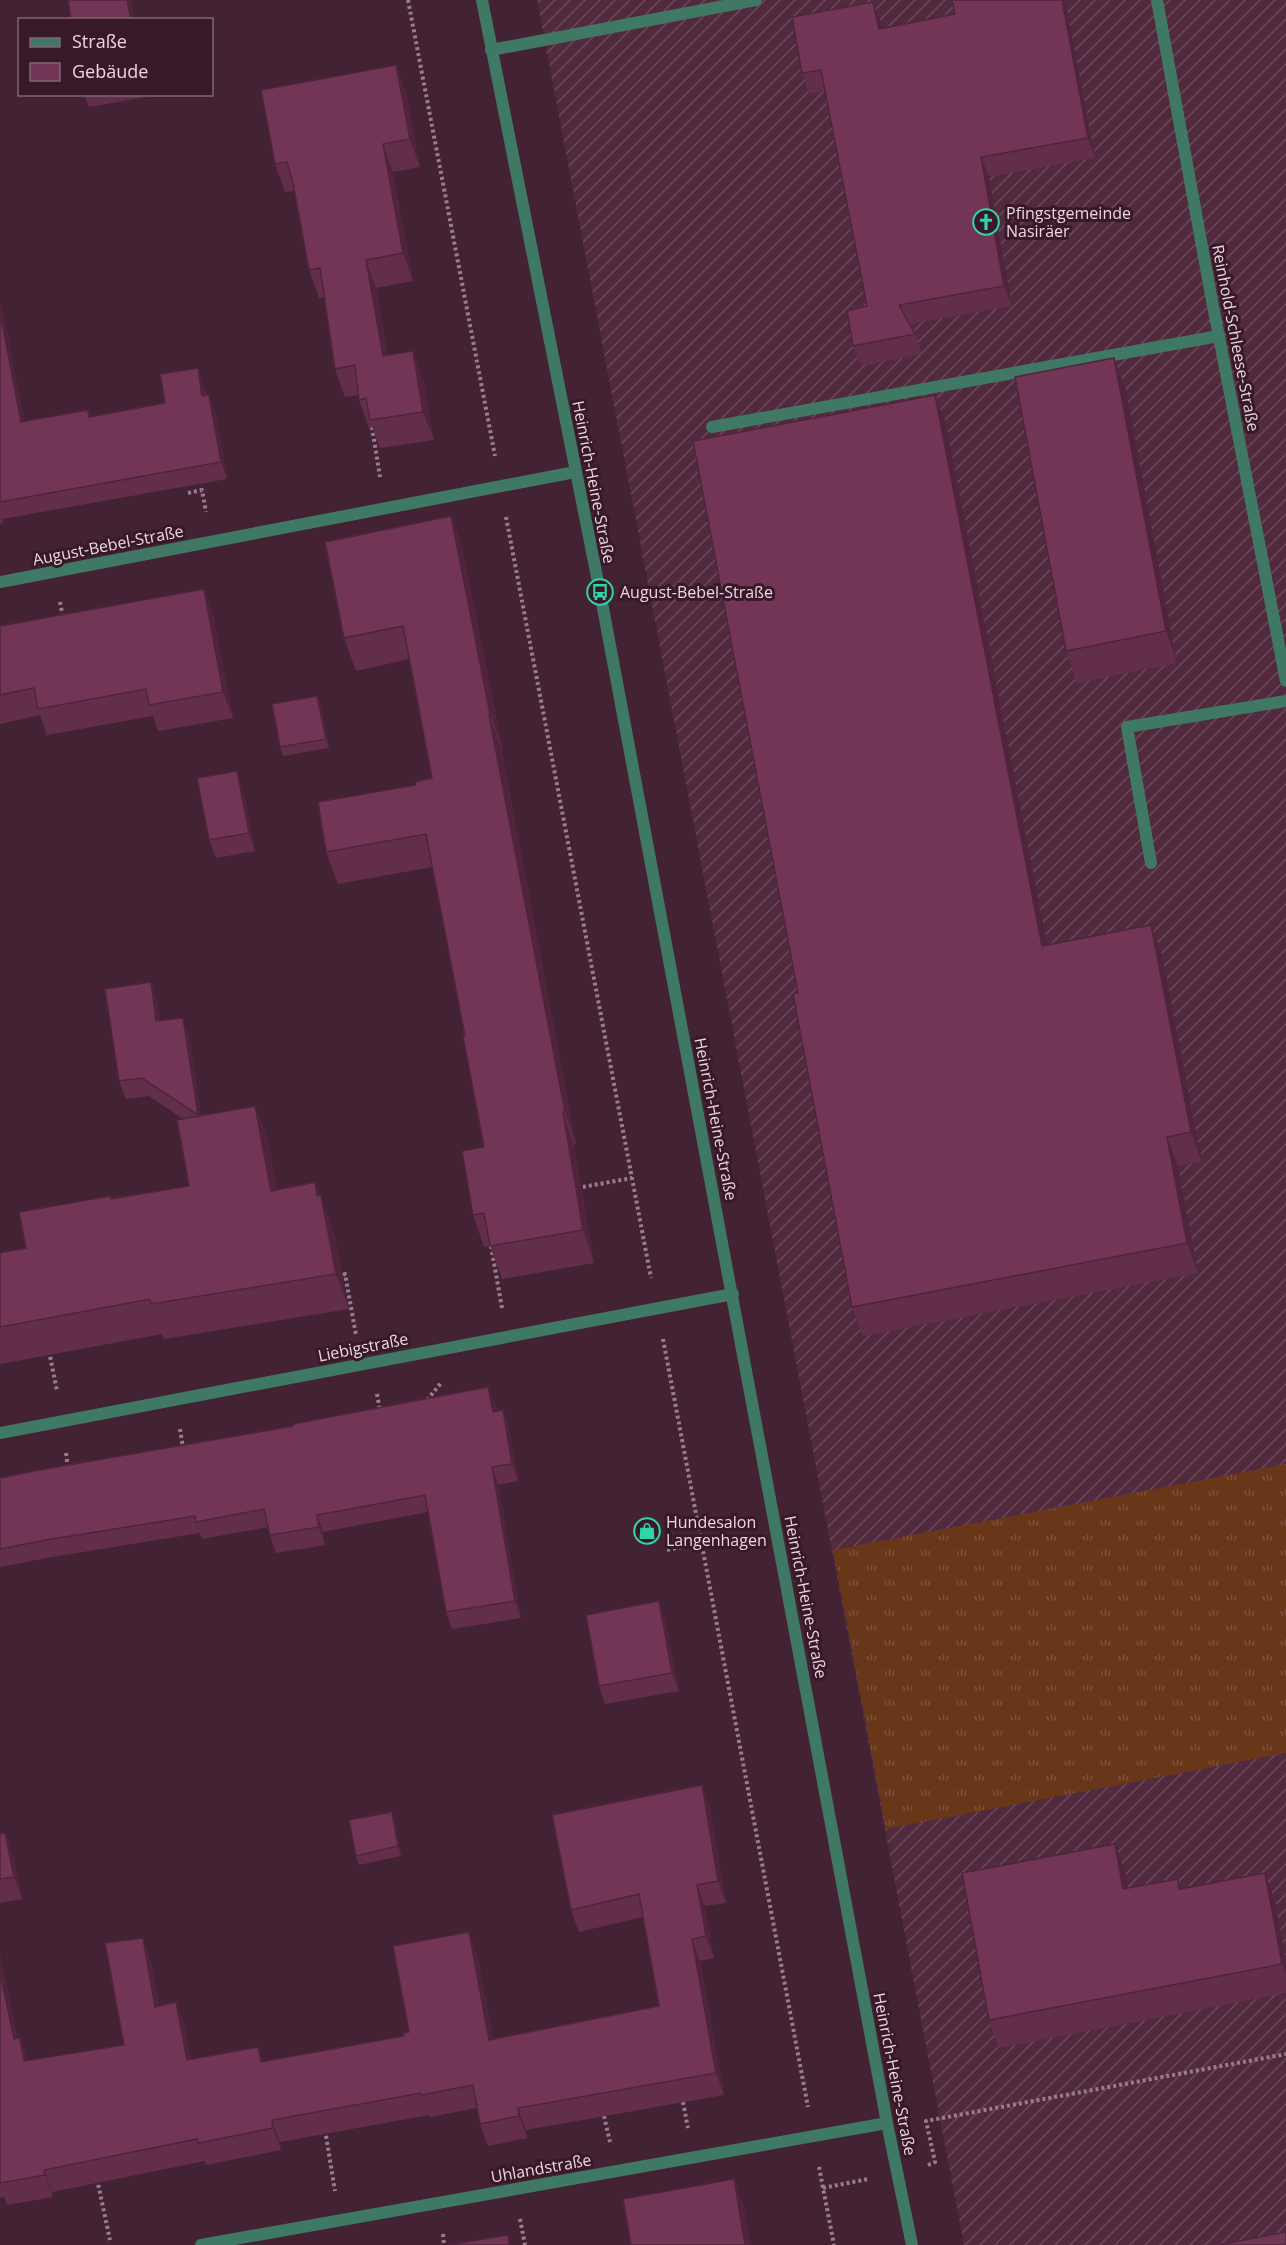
<svg xmlns="http://www.w3.org/2000/svg" width="1286" height="2245" font-family="'Open Sans',sans-serif">
	<style>
		.industrial { fill: url(#industrial-furrows) }
		.grass { fill: url(#grass-tufts) }
		.lines { fill: none; stroke-linecap: round; stroke-linejoin: round }
		.path { stroke: #987d8a; stroke-width: 4; stroke-dasharray: 3 3; stroke-linecap: butt }
		.lane { stroke: #3f7965; stroke-width: 12 }
		.street { stroke: #3f7965; stroke-width: 12 }
		.wall { fill: #622e49 }
		.shaded-wall { fill: #50253c }
		.building { fill: #723555; stroke: #50253c; stroke-width: 1.5 }
		.labels { text-anchor: middle; dominant-baseline: central; stroke-width: 6; stroke-linejoin: round; paint-order: stroke }
		.poi-label { font-size: 16px; fill: #ecd6e0; stroke: #381929; text-anchor: start }
		.street-label { font-size: 16px; fill: #ecd6e0; stroke: #381929 }
	</style>
	<defs>
		<pattern id="industrial-furrows" width="10" height="10" patternUnits="userSpaceOnUse" patternTransform="scale(1.5)"><rect width="10" height="10" fill="#522a3e"/><path d="M-1 1l2-2M0 10L10 0M9 11l2-2" fill="none" stroke="#6b485a"/></pattern>
		<pattern id="grass-tufts" width="24" height="20" patternUnits="userSpaceOnUse" patternTransform="scale(1.5)"><rect width="24" height="20" fill="#683619"/><path d="M3 7l-1-3M5 7V3M7 7l1-3M15 17l-1-3M17 17v-4M19 17l1-3" fill="none" stroke="#7e523a"/></pattern>
	</defs>
	<rect width="100%" height="100%" fill="#432333"/>
	<path class="industrial" d="M537,0H1286V2245H964Z"/>
	<path class="grass" d="M1286,1464V1753L886,1829L833,1550Z"/>
	<g class="lines">
		<path class="path" d="M408,0L495,456
			M372,427L380,477
			M188,493L202,490L206,512
			M506,517L651,1278
			M60,602L63,618
			M577,1188L632,1178
			M491,1246L502,1308
			M343,1275L345,1274L356,1335
			M663,1339L808,2107
			M49,1351L57,1391
			M377,1394L380,1410
			M427,1400L441,1383
			M180,1429L183,1448
			M66,1453L68,1469
			M667,1550L701,1543
			M683,2102L688,2128
			M604,2116L610,2142
			M325,2130L335,2191
			M928,2165L935,2162L926,2121L1286,2054
			M819,2167L834,2245
			M97,2179L110,2240
			M823,2188L868,2179
			M520,2219L525,2245
			M443,2234L444,2245"/>
		<path class="lane" d="M491,50L756,0
			M712,427L1219,336
			M1151,863L1127,727L1286,701"/>
		<path class="street" d="M482,0L600,592L887,2123L912,2245
			M1157,0L1212,301L1286,681
			M0,582L575,472
			M0,1433L733,1294
			M201,2245L887,2123"/>
	</g>
	<path class="wall" d="M1065,0L1095,158L989,177L1012,306L909,324L915,334L922,354L861,366L853,346L867,306L825,91L809,93L802,73L881,22L882,28L955,14Z
		M396,65L406,93L420,167L393,172L413,281L376,288L388,356L423,379L434,440L380,448L372,427L369,428L359,400L358,395L345,397L335,369L324,297L319,298L309,270L295,191L285,192L275,164Z
		M84,94H147V97L89,107Z
		M0,304L3,311L24,422L88,410L90,417L165,403L204,385L206,395L215,411L227,479L2,519L3,523L0,524Z
		M1114,358L1126,390L1177,663L1077,683L1066,651Z
		M946,424L1047,945L1151,925L1162,955L1202,1162L1178,1166L1198,1273L863,1336L852,1307L798,993Z
		M451,516L462,548L502,747H501L576,1144L574,1145L594,1263L502,1279L490,1246L484,1247L473,1215L484,1147L465,1036L432,867L338,884L326,852L416,785L432,778L410,659L356,671L344,638Z
		M213,615L233,718L158,731L153,716L47,735L40,715L0,724V626Z
		M317,696L321,705L329,748L283,756L280,747Z
		M243,789L255,851L216,858L209,840Z
		M157,1000L160,1021L189,1036L201,1116L255,1106L268,1140L277,1190L315,1182L333,1230L349,1309L164,1339L162,1334L0,1364V1253L26,1248L111,1198L189,1186L183,1119L149,1096L126,1099L119,1081Z
		M495,1404L496,1411L503,1410L509,1427L518,1481L498,1485L521,1618L452,1629L446,1612L428,1512L323,1532L325,1545L276,1553L270,1535L268,1527L202,1539L200,1533L52,1557L0,1567V1478Z
		M665,1619L679,1691L605,1704L599,1686Z
		M710,1807L726,1903L705,1906L714,1958L700,1961L724,2095L526,2130L527,2138L488,2146L480,2124L477,2108L430,2117L429,2115L280,2142L281,2150L206,2165L205,2161L52,2192L53,2197L7,2205L4,2197L0,2198V1954L17,2038L28,2061L124,2045L151,1960L159,2006L176,2002L184,2024L191,2059L264,2061L404,2036L409,2032L477,1954L493,2039L659,2006L643,1917L579,1932L571,1910Z
		M395,1821L401,1856L359,1865L356,1856Z
		M5,1833L13,1855L22,1899L0,1903V1834Z
		M1125,1872L1128,1889H1181L1265,1873L1275,1901L1286,1959V1993L999,2048L989,2020Z"/>
	<path class="shaded-wall" d="M127,0H131L134,20H131Z
		M1062,0H1065L1095,158L1088,138Z
		M873,2L881,22L887,49L879,29Z
		M396,65L406,93L420,167L410,139Z
		M383,144L393,172L413,281L403,253Z
		M981,157L989,177L1012,306L1004,286Z
		M366,260L376,288L393,384L383,356Z
		M0,304L3,311L27,439L21,422L0,312Z
		M413,351L423,379L434,440L423,412Z
		M1114,358L1126,390L1177,663L1166,631Z
		M198,368L204,385L209,413L202,396Z
		M209,395L215,411L227,479L221,462Z
		M935,395L946,424L1053,975L1042,946Z
		M451,516L462,548L502,747L490,714Z
		M204,589L213,615L233,718L223,692Z
		M317,696L321,705L329,748L326,739Z
		M489,715L501,747L576,1144L565,1112Z
		M237,771L243,789L255,851L249,833Z
		M1151,925L1162,955L1202,1162L1191,1132Z
		M151,982L157,1000L163,1039L156,1021Z
		M183,1018L189,1036L204,1133L198,1115Z
		M255,1106L268,1140L284,1225L271,1191Z
		M563,1112L574,1145L594,1263L583,1230Z
		M1167,1137L1178,1166L1198,1273L1187,1243Z
		M315,1182L333,1230L349,1309L336,1274L317,1196Z
		M488,1387L495,1404L499,1429L493,1412Z
		M503,1410L509,1427L518,1481L512,1464Z
		M492,1467L498,1485L521,1618L515,1601Z
		M317,1515L323,1532L325,1545L319,1527Z
		M659,1601L665,1619L679,1691L672,1673Z
		M702,1785L710,1807L726,1903L718,1881Z
		M392,1812L395,1821L401,1856L398,1846Z
		M5,1833L13,1855L22,1899L14,1877Z
		M1115,1844L1125,1872L1134,1917L1123,1889Z
		M1265,1873L1275,1901L1286,1959V1974L1282,1964Z
		M697,1885L705,1906L714,1958L706,1936Z
		M469,1932L477,1954L497,2062L489,2040Z
		M143,1938L151,1960L163,2029L155,2007Z
		M692,1939L700,1961L724,2095L716,2073Z
		M0,1954L21,2061L14,2039L0,1972Z
		M176,2002L184,2024L195,2082L187,2060Z
		M20,2038L28,2060L32,2083L24,2061Z
		M258,2047L266,2069L261,2062Z
		M518,2108L526,2130L527,2138L519,2116Z
		M272,2120L280,2142L281,2150L273,2128Z
		M44,2170L52,2192L53,2197L45,2175Z
		M734,2179L744,2207L751,2245H745Z"/>
	<path class="building" d="M68,0H127L131,20H71Z
		M952,0H1062L1088,138L981,157L1004,286L899,305L915,334L853,346L847,311L867,306L821,70L802,73L792,17L873,2L879,29L955,14Z
		M396,65L410,139L383,144L403,253L366,260L383,356L413,351L423,412L370,420L366,398L359,400L355,365L335,369L320,268L309,270L293,183L287,162L275,164L261,90Z
		M0,312L21,422L88,410L89,417L165,403L160,374L198,368L202,396L209,395L221,462L0,502Z
		M1114,358L1166,631L1066,651L1015,377Z
		M935,395L1042,946L1151,925L1191,1132L1167,1137L1187,1243L852,1307L793,994L798,993L693,441Z
		M451,516L490,714L489,715L565,1112H563L583,1230L490,1246L484,1213L473,1215L462,1151L484,1147L463,1037L465,1036L426,834L326,852L318,802L416,785L415,782L432,778L403,626L344,638L325,542Z
		M204,589L223,692L149,705L146,689L38,709L34,688L0,695V626Z
		M317,696L326,739L280,747L272,704Z
		M237,771L249,833L209,840L197,778Z
		M151,982L156,1021L183,1018L198,1115L142,1078L119,1081L105,989Z
		M255,1106L271,1191L315,1182L317,1196L321,1195L336,1274L151,1304L150,1299L0,1327V1253L26,1248L19,1212L110,1196L111,1199L189,1186L177,1120Z
		M488,1387L493,1412L503,1410L512,1464L492,1467L515,1601L446,1612L425,1495L317,1515L319,1527L270,1535L264,1509L196,1522L195,1516L46,1540L0,1549V1478L39,1470L293,1426V1424Z
		M659,1601L672,1673L599,1686L586,1615Z
		M702,1785L718,1881L697,1885L706,1936L692,1939L716,2073L518,2108L519,2116L480,2124L473,2085L422,2095L421,2093L272,2120L273,2128L198,2143L197,2139L44,2170L45,2175L0,2183V1972L14,2039L20,2038L24,2061L124,2045L105,1943L143,1938L155,2007L176,2002L187,2060L258,2047L261,2062L404,2036L403,2033L409,2032L393,1946L469,1932L489,2040L659,2006L639,1894L571,1910L552,1815Z
		M392,1812L398,1846L356,1856L349,1820Z
		M5,1833L14,1877L0,1879V1834Z
		M1115,1844L1123,1889L1178,1879L1179,1889L1265,1873L1282,1964L989,2020L962,1873Z
		M734,2179L745,2245H631L623,2199Z
		M1286,2232V2245H1218Z
		M508,2235L509,2245H448Z"/>
	<defs>
		<g id="church-ring" transform="scale(1.35)"><circle r="9.5" fill="#381929" stroke="#33d4a8" stroke-width="1.5"/><path d="M-1.2-6h2.4v3.5h3.3v2.4h-3.3V6h-2.4V-.1h-3.3v-2.4h3.3Z" fill="#33d4a8"/></g>
		<g id="bus-ring" transform="scale(1.35)"><circle r="9.5" fill="#381929" stroke="#33d4a8" stroke-width="1.5"/><path d="M-5-6H5V4H4V6H2V4H-2V6H-4V4H-5ZM-3.5-4V0h7V-4ZM-3.5 1.2v1.5H-2V1.2ZM2 1.2v1.5H3.5V1.2Z" fill="#33d4a8"/></g>
		<g id="shop-ring" transform="scale(1.35)"><circle r="9.5" fill="#381929" stroke="#33d4a8" stroke-width="1.5"/><path d="M-5-2.5h2.3a2.7 3.5 0 0 1 5.4 0H5L5.5 6h-11ZM-1.5-2.5h3a1.5 2.3 0 0 0-3 0Z" fill="#33d4a8"/></g>
	</defs>
	<g fill-rule="evenodd">
		<use href="#church-ring" x="986" y="222"/>
		<use href="#bus-ring" x="600" y="592"/>
		<use href="#shop-ring" x="647" y="1531"/>
	</g>
	<g class="labels">
		<g class="poi-label">
			<text x="1006" y="213">Pfingstgemeinde<tspan x="1006" dy="18">Nasiräer</tspan></text>
			<text x="620" y="592">August-Bebel-Straße</text>
			<text x="666" y="1522">Hundesalon<tspan x="666" dy="18">Langenhagen</tspan></text>
		</g>
		<g class="street-label">
			<text transform="translate(1236 338) rotate(79)">Reinhold-Schleese-Straße</text>
			<text transform="translate(594 482) rotate(79)">Heinrich-Heine-Straße</text>
			<text transform="translate(108 545) rotate(-11)">August-Bebel-Straße</text>
			<text transform="translate(716 1119) rotate(79)">Heinrich-Heine-Straße</text>
			<text transform="translate(363 1347) rotate(-11)">Liebigstraße</text>
			<text transform="translate(806 1597) rotate(79)">Heinrich-Heine-Straße</text>
			<text transform="translate(895 2074) rotate(79)">Heinrich-Heine-Straße</text>
			<text transform="translate(541 2168) rotate(-10)">Uhlandstraße</text>
		</g>
	</g>
	<rect x="18" y="18" width="195" height="78" fill="#381929" stroke="#806572" stroke-width="1.5"/>
	<rect x="30" y="38" width="30" height="9" fill="#3f7965" stroke="#806572" stroke-width="1.5"/>
	<text x="72" y="48" font-size="18" fill="#ecd6e0">Straße</text>
	<rect x="30" y="63" width="30" height="18" fill="#723555" stroke="#806572" stroke-width="1.5"/>
	<text x="72" y="78" font-size="18" fill="#ecd6e0">Gebäude</text>
</svg>
